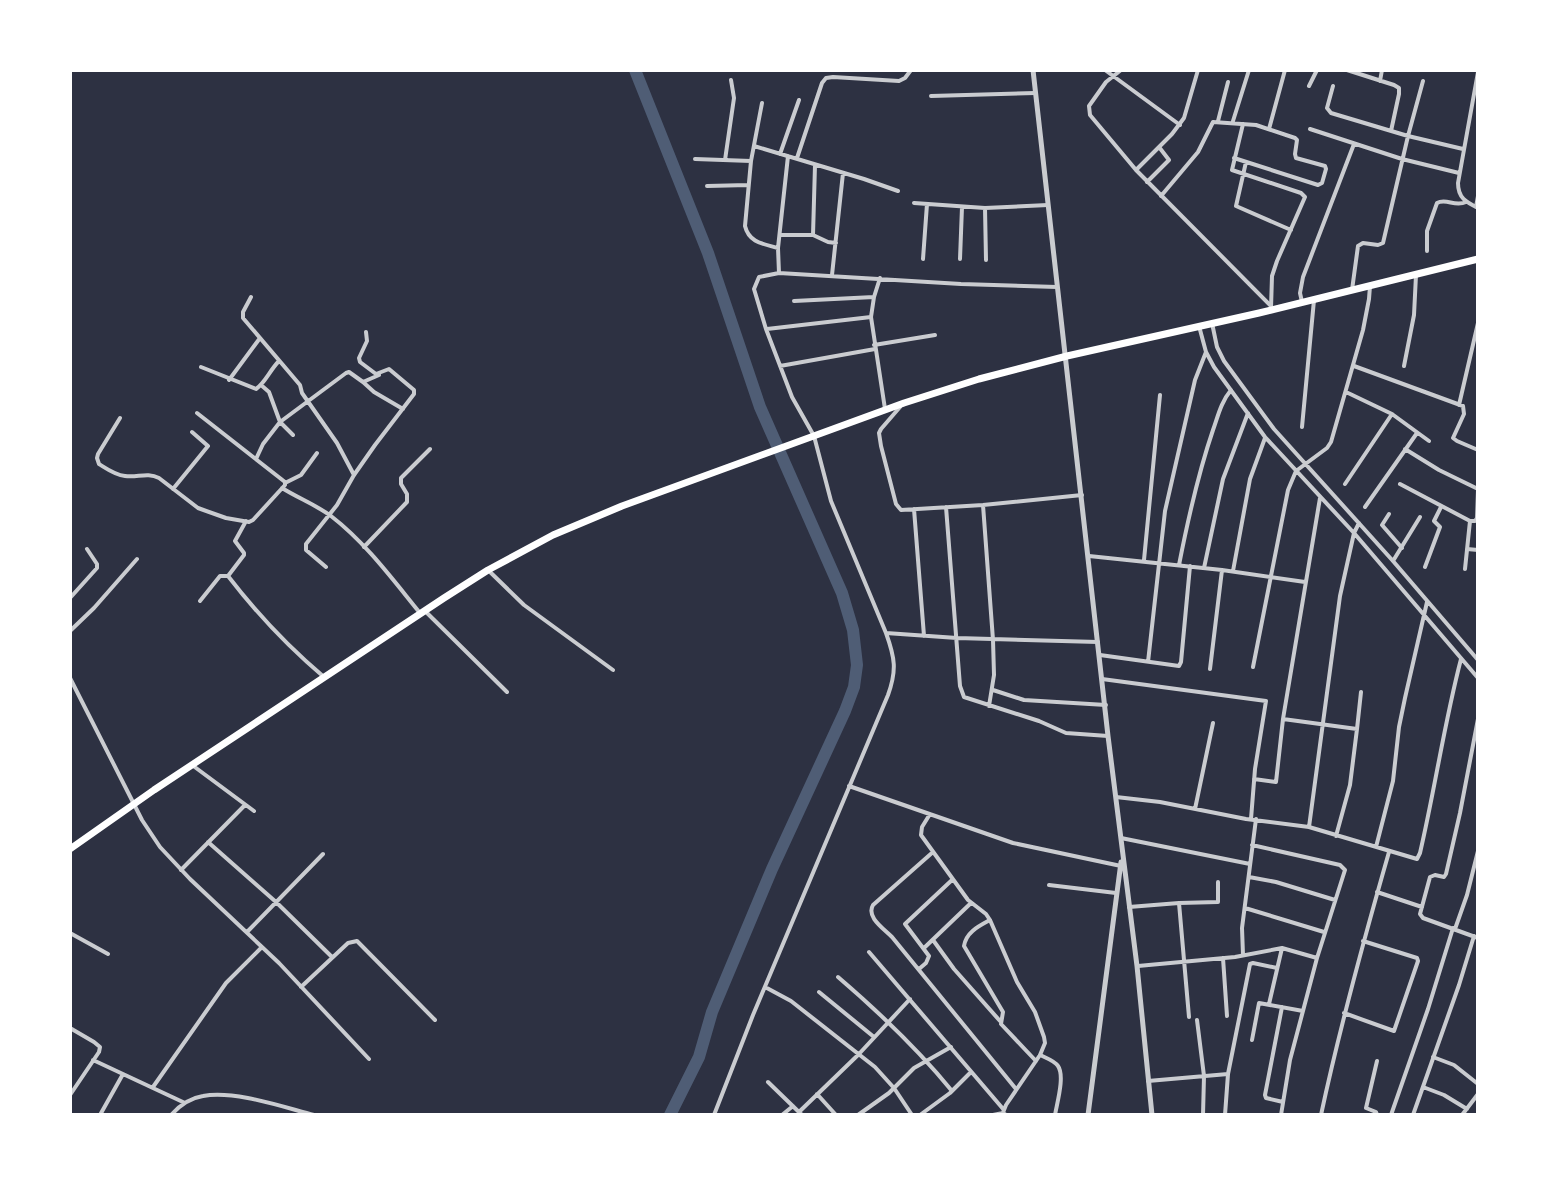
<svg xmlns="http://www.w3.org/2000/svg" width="1548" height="1185" font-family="Raleway,sans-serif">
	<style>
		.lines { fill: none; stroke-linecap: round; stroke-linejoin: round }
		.river { stroke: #4f5d75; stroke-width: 12 }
		.minor { stroke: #caccd0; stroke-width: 4 }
		.tertiary { stroke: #caccd0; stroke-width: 5 }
		.primary { stroke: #fff; stroke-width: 7 }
	</style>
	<rect width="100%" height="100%" fill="#2d3142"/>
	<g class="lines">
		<path class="river" d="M635,70L708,253L760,407L842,593L853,630L857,665L854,687L845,711L772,869L712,1012L699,1057L670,1115"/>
		<path class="minor" d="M1105,70L1180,125
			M1121,70L1106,82L1089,106L1090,115L1136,170L1271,306
			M1347,70L1394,85L1399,88V94L1391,131
			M1478,72L1458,183C1458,198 1466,202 1478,208
			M1380,81L1382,70
			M1309,86L1317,70
			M1333,86L1327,108L1331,113L1408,136L1463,149
			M931,96L1035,93
			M762,103L751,161L745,226C749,243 764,244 778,248
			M1218,121L1228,82
			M1233,121L1249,70
			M1243,124L1232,170L1301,193L1305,197L1277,261L1272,276L1271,308
			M1269,129L1285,70
			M1310,129L1402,159L1459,173
			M754,146L864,179L898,191
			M780,154L799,100
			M797,158L822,83L826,78L833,77L899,81L905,78L911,70
			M695,159L751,161
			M725,160L734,98L731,80
			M1246,162L1236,206L1291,230
			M1136,170L1172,134L1184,118L1198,70
			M1147,182L1169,160L1159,147
			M707,186L748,185
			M1161,196L1198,152L1213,122L1256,125L1295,138L1297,140L1295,154L1296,158L1325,166L1326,169L1322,183L1318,185L1234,158
			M914,203L985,208L1048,205
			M1476,207L1478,196
			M985,208L986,260
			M780,235H813L828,242L836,243
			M813,235L815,165
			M1427,251V231L1437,203C1446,198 1455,207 1466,202
			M923,259L927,204
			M960,259L962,207
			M779,273L778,248L788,156
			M832,275L843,173
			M880,278L874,297L871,317L885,409
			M1352,290L1358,246L1363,243L1378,245L1383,243L1408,136L1423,81
			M251,297L243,312V318L300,385L302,393L337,443L354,475
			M794,301L874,297
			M1302,302L1300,293L1303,277L1354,144
			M1212,323L1217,347L1224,361L1274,429L1393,561L1478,660
			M1199,326L1206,352L1214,367L1265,437L1354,533L1478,678
			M767,329L871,317
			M874,345L935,335
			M780,366L875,349
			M1354,366L1463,406L1464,414L1453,438L1457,441L1478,450
			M1404,366L1414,315L1416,275
			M201,367L256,389C265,383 270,370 279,361
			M229,380L260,338
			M363,382L374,392L403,409
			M261,385L269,392L280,422L293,435
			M1346,392L1392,414L1429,441
			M1459,405L1478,323
			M900,407L881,429L879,433L881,446L896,504L901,510L983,505L1082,495
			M120,418L98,454L97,458L99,464C107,469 115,475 125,476C137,478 147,472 159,478L198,508L226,518L249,522L253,520L285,485V482L197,413
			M1302,427L1314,300
			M1405,449L1439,470L1478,489
			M256,459L263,444L280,422L346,373L349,372L363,382L379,375
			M285,483L301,475L317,453
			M1345,484L1392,414
			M1400,484L1470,521H1475L1477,518L1478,490
			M282,488C298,498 316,505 331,516C366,543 393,580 420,613
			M173,489L208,446L192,432
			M1320,498L1283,719L1357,729L1350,785L1336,836
			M983,505L993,640L994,675L989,706
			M946,507L960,686L964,697L1039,721L1066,733L1108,736
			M1365,507L1417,433
			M914,509L924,636
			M1389,514L1382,525L1402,548
			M364,547L407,502V494L401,484V478L430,449
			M1467,549L1478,550
			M1089,556L1222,570L1305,582
			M1144,560L1160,395
			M1393,561L1420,517
			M1179,565C1188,519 1198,474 1213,430C1218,416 1221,402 1231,390
			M326,567L306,550V544L337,505L354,475L375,445L414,394V390L389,369L376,374L360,362L359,358L367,341L366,332
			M1425,567L1440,527L1434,521L1441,507
			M1204,568L1223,479L1248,413
			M1465,569L1470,521
			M488,570L524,605L613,670
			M1233,571L1250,479L1265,438
			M228,576L244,555V553L235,541L246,521
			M70,598L97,568V564L87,549
			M200,601L220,576H228C258,615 286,645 324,677
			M425,611L507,692
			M70,631L94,608L137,559
			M886,633L957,638L1098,642
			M1100,655L1179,666L1181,662L1190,566
			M1148,662L1165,511L1195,380L1206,352
			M1253,667L1288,490L1296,471L1327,448L1331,442L1363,330L1369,299L1370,286
			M1210,669L1222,570
			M70,678L142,820L160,847L190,879L279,963L369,1059
			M1102,679L1266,701L1255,769L1251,819
			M993,690L1024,700L1106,705
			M1478,719L1460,813L1446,874L1444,877L1435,875L1430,877L1420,914L1423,918L1478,938
			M1357,729L1361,692
			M192,765L254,811
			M1254,779L1276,782L1283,719
			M849,786L1013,843L1121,866
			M1116,797L1160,802L1246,819L1309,827L1417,859L1420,853C1435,789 1444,724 1461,659
			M1195,809L1213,723
			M930,814L922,827L921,835L968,900L986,914L990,920L1017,982L1035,1012L1044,1037L1045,1043L1040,1055L1006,1105L1002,1115
			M1309,827L1340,596L1354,533L1359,523
			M1121,838L1250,864
			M208,842L276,902L332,957
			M1252,845L1340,865L1345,870L1317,958L1290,1060L1281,1115
			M1376,847L1393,781L1399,727L1405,698L1427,602
			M933,852L873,905C866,917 883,928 892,937L1016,1089
			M181,870L245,805
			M1249,877L1276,882L1335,900
			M1049,885L1116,893
			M1377,892L1422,907
			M1179,903L1218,902V882
			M1129,907L1179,903L1189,1017
			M1245,908L1324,932
			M990,920C979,926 966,932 964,946L1003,1012L1001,1024L1036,1061
			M1455,929L1467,895L1478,851
			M247,932L323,854
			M70,933L108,954
			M933,940L954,969L1000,1021
			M924,948L971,903
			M869,952L1004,1110
			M1243,955L1242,928L1256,819
			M1223,958L1227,1016
			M1138,966L1235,957L1282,948L1317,958
			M919,969L926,963L929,956L905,924L952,880
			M838,977C880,1013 917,1048 952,1091
			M301,987L348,943L357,941L435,1020
			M765,987L791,1001L875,1067L894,1088L912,1115
			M819,992L874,1037
			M1269,1004L1282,948
			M1282,1007L1265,1095L1266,1098L1283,1102
			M1344,1013L1394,1031L1418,961L1417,958L1363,941
			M1197,1020L1204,1076L1203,1115
			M70,1028L94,1042L100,1047L99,1052L70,1095
			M1252,1040L1259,1003L1303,1011
			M1040,1055C1046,1058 1055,1061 1058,1066C1065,1076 1057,1103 1055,1115
			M1433,1057L1454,1065L1478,1084
			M93,1060L185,1103
			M1228,1074L1250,964L1253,963L1277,968
			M1148,1081L1228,1074L1225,1115
			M768,1082L802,1115
			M153,1087L226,983L262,947
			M1423,1087L1444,1095L1467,1109
			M817,1094L836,1115
			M799,1112L858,1055L910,999
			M100,1115L123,1074
			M171,1115C179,1106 190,1098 203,1096C234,1090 283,1107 314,1115
			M714,1115L753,1015L888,695C897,670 895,658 886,633L831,501L814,436L792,397L766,329L754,289L759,277L779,273L961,284L1057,287
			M782,1115L793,1106
			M858,1115L889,1093L914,1068L951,1047
			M920,1115L950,1093L971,1072
			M993,1115L1003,1113L1006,1115
			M1321,1115C1340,1026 1364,939 1389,852
			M1377,1115L1376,1112L1366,1108L1377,1061
			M1391,1115L1428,1009L1453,928
			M1413,1115L1459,985L1474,936
			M1462,1115L1478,1094"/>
		<path class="tertiary" d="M1033,70L1108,736L1137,966L1152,1115
			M1088,1115L1121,862"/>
		<path class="primary" d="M70,849L154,790L444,598L488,570L553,535L622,506L904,403L979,379L1067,356L1259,313L1478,259"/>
	</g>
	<rect width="1548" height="1185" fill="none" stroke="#ffffff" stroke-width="144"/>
</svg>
